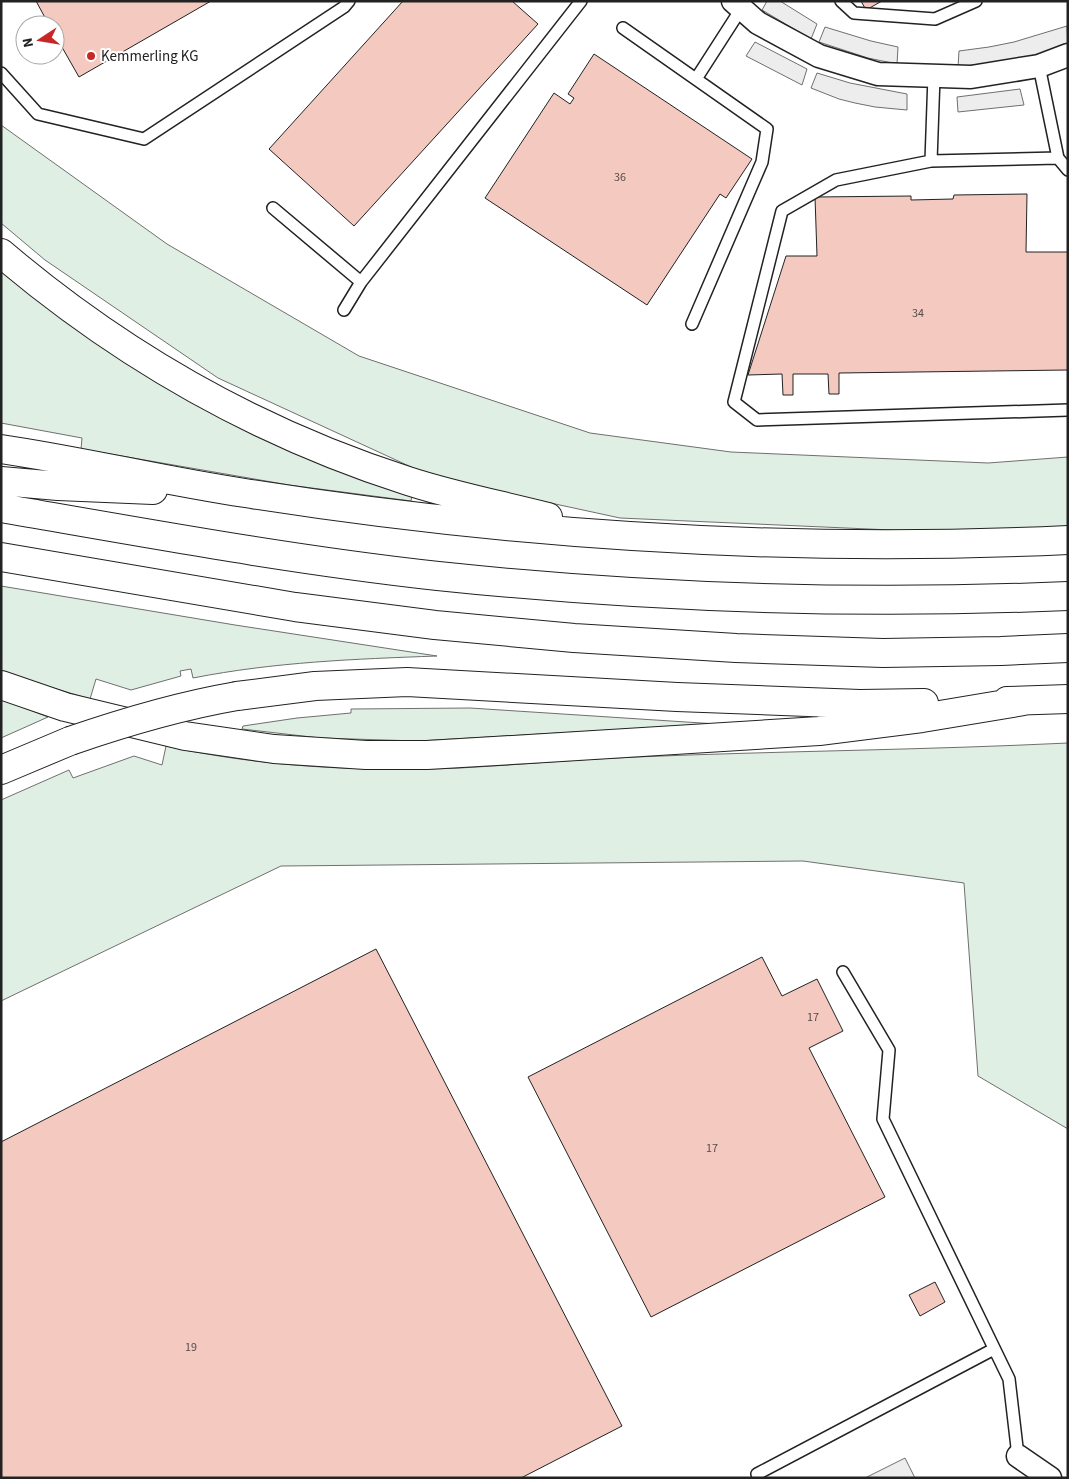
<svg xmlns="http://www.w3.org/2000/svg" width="1069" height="1479" font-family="'Source Sans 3',sans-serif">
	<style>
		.green { fill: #e0efe3; stroke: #6f6f6f }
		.parking { fill: #ededed; stroke: #6f6f6f }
		.building { fill: #f3c9c0; stroke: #222 }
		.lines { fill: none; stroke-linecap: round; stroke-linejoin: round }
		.lane-casing { stroke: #222; stroke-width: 14 }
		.street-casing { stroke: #222; stroke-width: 25 }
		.highway-casing { stroke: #222; stroke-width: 30 }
		.lane { stroke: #fff; stroke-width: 11 }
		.street { stroke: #fff; stroke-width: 22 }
		.highway { stroke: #fff; stroke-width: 28 }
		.highway-bridge-casing { stroke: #222; stroke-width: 30; stroke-linecap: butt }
		.highway-bridge { stroke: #fff; stroke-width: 28 }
		.poi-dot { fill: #c62828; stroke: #fff; stroke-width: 2 }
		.labels { text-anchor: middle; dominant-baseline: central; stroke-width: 4; stroke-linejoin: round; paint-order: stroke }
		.number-label { font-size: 12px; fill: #564c4a }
		.poi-label { font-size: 15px; fill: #222; stroke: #fff; text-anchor: start }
	</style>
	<rect width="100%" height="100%" fill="#fff"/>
	<path class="green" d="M1,125L167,244L359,356L590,433L731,452L988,463L1068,457V527L914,531L620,518L435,478L218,378L45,260L1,223Z
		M1,269L145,374L221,418L268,441L315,461L412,495L411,501L289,485L81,449L82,438L1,423Z
		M1,586L235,625L437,656C355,659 274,662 193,678L191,669L180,671L181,676L131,690L96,679L90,699L20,678L1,670Z
		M1,699L48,717L1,738Z
		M470,708L717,724L418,741L320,738L242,729L243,726L297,718L351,713V709Z
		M1068,743V1129L978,1076L964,883L803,861L281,866L1,1001V800L69,770L73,778L134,756L162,765L166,746C261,767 362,772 460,768C519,765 577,759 636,757C780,751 924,750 1068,743Z"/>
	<path class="parking" d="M767,1H780L817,24L811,39L762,10Z
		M1067,26L1068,44L1046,52L1018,59L958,67L959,51L989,47L1014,42Z
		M825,27L871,41L898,47L897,64L868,58L819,42Z
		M755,42L807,69L802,85L746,56Z
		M817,73L850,83L907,94V110L875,107L855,103L839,99L811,88Z
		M1020,89L1024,105L958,112L957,97Z
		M905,1458L915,1478H865Z"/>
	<path class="building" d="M36,1H211L79,77L55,35V25H49Z
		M403,1H512L538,24L354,226L269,149Z
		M861,1H882L866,10Z
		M594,54L752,159L726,198L720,194L647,305L485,198L554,93L570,104L574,98L568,94Z
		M1027,194L1026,252H1068V370L839,373V394H829L828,374H793V395H783L782,374L748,375L786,256H817L815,197L911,196V200L953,199L954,195Z
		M376,949L622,1426L521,1478H1V1142Z
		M762,957L782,996L817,979L843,1031L809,1048L885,1197L651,1317L528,1077Z
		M935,1282L945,1302L920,1316L909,1295Z"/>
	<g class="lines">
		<g class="lane-casing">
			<path id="lane" d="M841,1L854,13L935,19L976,1
				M623,28L767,129L762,162L692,324
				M1039,66L1058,158L1068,170
				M1,73L38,114L144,139L344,7L349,1
				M696,79L741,9
				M1058,158L931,161L836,180L782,211L734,402L757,420L1068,410
				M931,161L934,76
				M273,208L361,282
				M344,310L361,282L581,1
				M843,972L889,1050L883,1119L1009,1379L1018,1456
				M757,1474L994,1349"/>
		</g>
		<g class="street-casing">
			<path id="street" d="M733,1L758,23L819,56L878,74L971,77L1039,66L1068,55
				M1018,1456L1050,1478"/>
		</g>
		<g class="highway-casing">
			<path id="highway" d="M1,253C121,355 258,433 408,481C454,496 501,505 548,517
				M1,449C83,461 164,481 245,493C517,536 793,553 1068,540
				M1,481L58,486L153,490
				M1,508C146,533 292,560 438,576C647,598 857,605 1068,596
				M1,557L295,607L435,625L574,638L736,648L883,653L1001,651L1068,648
				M1,685L65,707L185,736L274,749L366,755H427L529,749L819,731L922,718L1024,701
				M237,696L315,686L407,682L677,697L860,704L924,703
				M1007,701L1068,699
				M1,770L70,741"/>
		</g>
		<use href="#lane" class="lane"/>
		<use href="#street" class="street"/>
		<use href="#highway" class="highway"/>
		<g class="highway-bridge-casing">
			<path id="highway-bridge" d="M70,741C125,722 179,706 237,696"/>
		</g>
		<use href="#highway-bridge" class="highway-bridge"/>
	</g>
	<circle class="poi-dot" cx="91" cy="56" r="5"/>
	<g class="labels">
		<g class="number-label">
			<text x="620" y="177">36</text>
			<text x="918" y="313">34</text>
			<text x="813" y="1017">17</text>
			<text x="712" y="1148">17</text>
			<text x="191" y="1347">19</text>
		</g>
		<g class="poi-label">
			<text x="101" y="56">Kemmerling KG</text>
		</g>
	</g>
	<rect width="1069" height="1479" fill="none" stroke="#222222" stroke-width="5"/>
	<g transform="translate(40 40) rotate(258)"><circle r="24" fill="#ffffff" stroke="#a7a7a7"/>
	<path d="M0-4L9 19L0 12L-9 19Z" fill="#c62828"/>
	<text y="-8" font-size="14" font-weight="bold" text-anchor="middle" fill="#222222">N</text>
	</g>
</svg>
